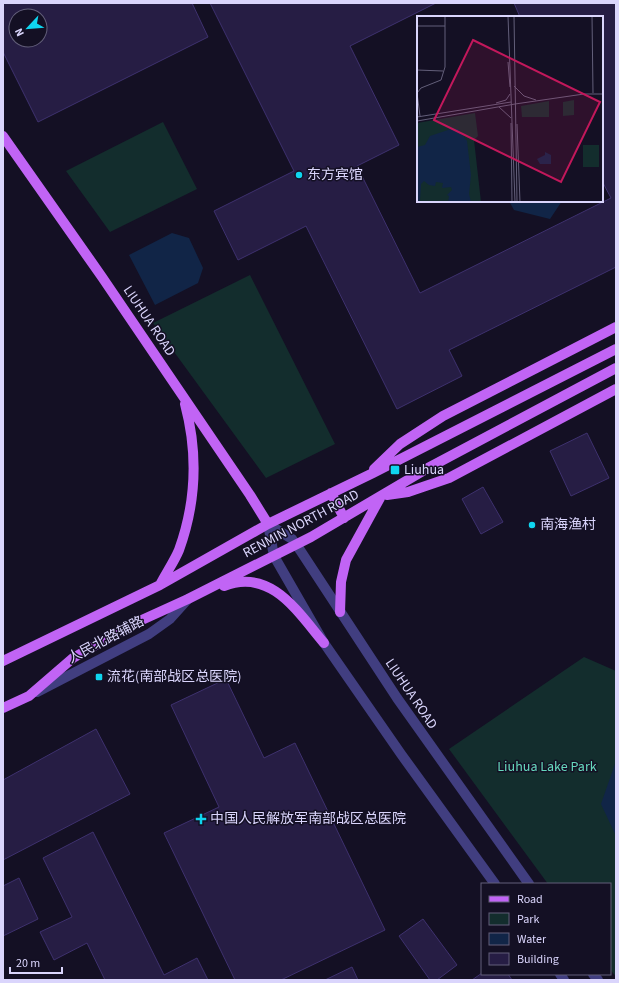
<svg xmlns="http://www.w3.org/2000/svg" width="619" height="983" font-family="'Source Sans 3','Noto Sans SC',sans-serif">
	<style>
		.green { fill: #132d2d }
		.water { fill: #112547 }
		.building { fill: #261d44; stroke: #3e316e; fill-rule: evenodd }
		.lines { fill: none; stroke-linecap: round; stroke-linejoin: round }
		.minor { stroke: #413e80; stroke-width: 10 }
		.major { stroke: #c164f5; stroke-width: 10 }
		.poi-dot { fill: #0fd5ef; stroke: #141024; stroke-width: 1.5 }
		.labels { text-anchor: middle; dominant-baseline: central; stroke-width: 3; stroke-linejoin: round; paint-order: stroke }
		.poi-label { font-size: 14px; fill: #dad5fc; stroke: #141024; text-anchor: start }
		.street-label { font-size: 14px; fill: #dad5fc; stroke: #141024 }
		.park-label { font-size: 14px; fill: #66d8bd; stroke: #141024 }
		.inset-road { fill: none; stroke: #635f7a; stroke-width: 1 }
		.view { fill: #c2185b; fill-opacity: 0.15; stroke: #c2185b; stroke-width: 2 }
		.inset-edge { fill: none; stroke: #dad5fc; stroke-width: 2 }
	</style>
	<rect width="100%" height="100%" fill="#141024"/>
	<path class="green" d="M163,122L197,189L110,232L66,171Z
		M250,275L335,444L266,478L153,323Z
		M584,657L616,671V977L610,969V884H548L449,749Z"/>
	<path class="water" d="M509,201H562L550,219L514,210Z
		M172,233L189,238L203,268L198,283L155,305L129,255Z
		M616,761V836L601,804Z"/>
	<path class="building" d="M3,3H192L208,37L38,122L3,52ZM16,16H40V40H16Z
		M210,3H436L350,46L399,145L357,166L420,293L611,198L602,181V17H520L514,3H616V267L449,350L462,376L397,409L306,226L238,260L214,211L294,171Z
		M587,433L609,478L571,496L550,451Z
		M483,487L503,522L481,534L462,499Z
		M226,679L264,758L295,743L385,930L281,980H235L164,833L219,807L171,705Z
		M96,729L130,794L3,860V780Z
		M93,832L164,975L197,958L208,980H105L87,943L54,960L40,932L72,917L43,858Z
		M19,878L38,919L3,936V886Z
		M423,919L457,965L437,980H430L399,936Z
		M352,967L358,980H325Z
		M482,973L508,974L512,980H472Z"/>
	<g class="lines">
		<path class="minor" d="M268,524L292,539L300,550L397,698L529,884
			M268,524L274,556L324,643L401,754L495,884
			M37,692L149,634L170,619L188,599
			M560,974L564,980
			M593,974L598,980"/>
		<path class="major" d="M3,136L102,277L250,495L268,524
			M374,469L400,444L443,416L616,327
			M331,493L344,518
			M387,495L408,492L449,478L616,389
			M160,585C166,573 174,562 179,550C196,503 198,453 185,404
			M224,586C271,568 297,611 324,643
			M340,612L341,582L346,560L380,498
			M3,661L160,585L268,524L373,473L616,349
			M3,708L29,696L73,658L133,624L188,599L311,537L428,468L616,368"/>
	</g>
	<g class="poi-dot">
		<circle cx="299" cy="175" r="4"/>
		<rect x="390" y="465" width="10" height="10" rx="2"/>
		<circle cx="532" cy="525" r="4"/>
		<rect x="95" y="673" width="8" height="8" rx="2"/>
		<path d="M199 813h4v4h4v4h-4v4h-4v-4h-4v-4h4z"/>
	</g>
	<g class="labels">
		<g class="poi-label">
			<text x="307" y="175">东方宾馆</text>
			<text x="404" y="470">Liuhua</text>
			<text x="540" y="525">南海渔村</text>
			<text x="107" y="677">流花(南部战区总医院)</text>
			<text x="210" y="819">中国人民解放军南部战区总医院</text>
		</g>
		<g class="street-label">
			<text transform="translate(149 321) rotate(56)">LIUHUA ROAD</text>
			<text transform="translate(301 524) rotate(-28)">RENMIN NORTH ROAD</text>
			<text transform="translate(106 640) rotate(-28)">人民北路辅路</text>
			<text transform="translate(411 694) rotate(56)">LIUHUA ROAD</text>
		</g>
		<g class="park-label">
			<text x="547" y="767">Liuhua Lake Park</text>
		</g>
	</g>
	<g transform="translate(417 16)">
		<rect width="186" height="186" fill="#141024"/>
		<path d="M157,84V99L146,100V86ZM132,85V101H105L104,90ZM58,97L61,120L57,124L64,186H0V107ZM166,129H182V151H166Z" fill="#132d2d"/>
		<path d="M34,113H41L50,125L54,159L52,178L54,186H31L32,180L30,179L35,174L34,171L25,172L26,167L19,166L18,170L12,169L7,165L4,168L3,184L0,186V131L8,129L13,120ZM128,136L134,139V148H123L120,143L128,139Z" fill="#112547"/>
		<path class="inset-road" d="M91,0L98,186M97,0L100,186M175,0L176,77M0,10H28M91,46L93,71M0,54L26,55M97,70L107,80L119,84M79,87L89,84L93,78M98,88L167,78H186M82,91L94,102M3,100L0,77L4,72L24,64L28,51V0M0,101L94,86M0,105L98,88M94,107L95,186M100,108L103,186"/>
		<path class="view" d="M56,24L183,86L144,166L17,104Z"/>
		<rect width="186" height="186" class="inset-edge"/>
	</g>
	<rect width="619" height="983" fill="none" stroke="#dad5fc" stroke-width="8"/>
	<rect x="481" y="883" width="130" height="92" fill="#141024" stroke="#635f7a"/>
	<rect x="489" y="896" width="20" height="6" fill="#c164f5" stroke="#635f7a"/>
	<text x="517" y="903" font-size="12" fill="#dad5fc">Road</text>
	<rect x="489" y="913" width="20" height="12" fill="#132d2d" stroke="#635f7a"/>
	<text x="517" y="923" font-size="12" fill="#dad5fc">Park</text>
	<rect x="489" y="933" width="20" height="12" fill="#112547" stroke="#635f7a"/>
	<text x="517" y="943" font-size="12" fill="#dad5fc">Water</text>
	<rect x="489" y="953" width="20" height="12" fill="#261d44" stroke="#635f7a"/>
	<text x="517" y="963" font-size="12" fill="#dad5fc">Building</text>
	<g transform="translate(28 28) rotate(244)"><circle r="19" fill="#141024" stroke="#635f7a"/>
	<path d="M0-3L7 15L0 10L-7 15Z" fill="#0fd5ef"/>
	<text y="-6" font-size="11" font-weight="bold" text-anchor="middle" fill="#dad5fc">N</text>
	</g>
	<path d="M10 967v6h52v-6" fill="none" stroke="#dad5fc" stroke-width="2"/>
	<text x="16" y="967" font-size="12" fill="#dad5fc" stroke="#141024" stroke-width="3" paint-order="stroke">20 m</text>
</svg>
